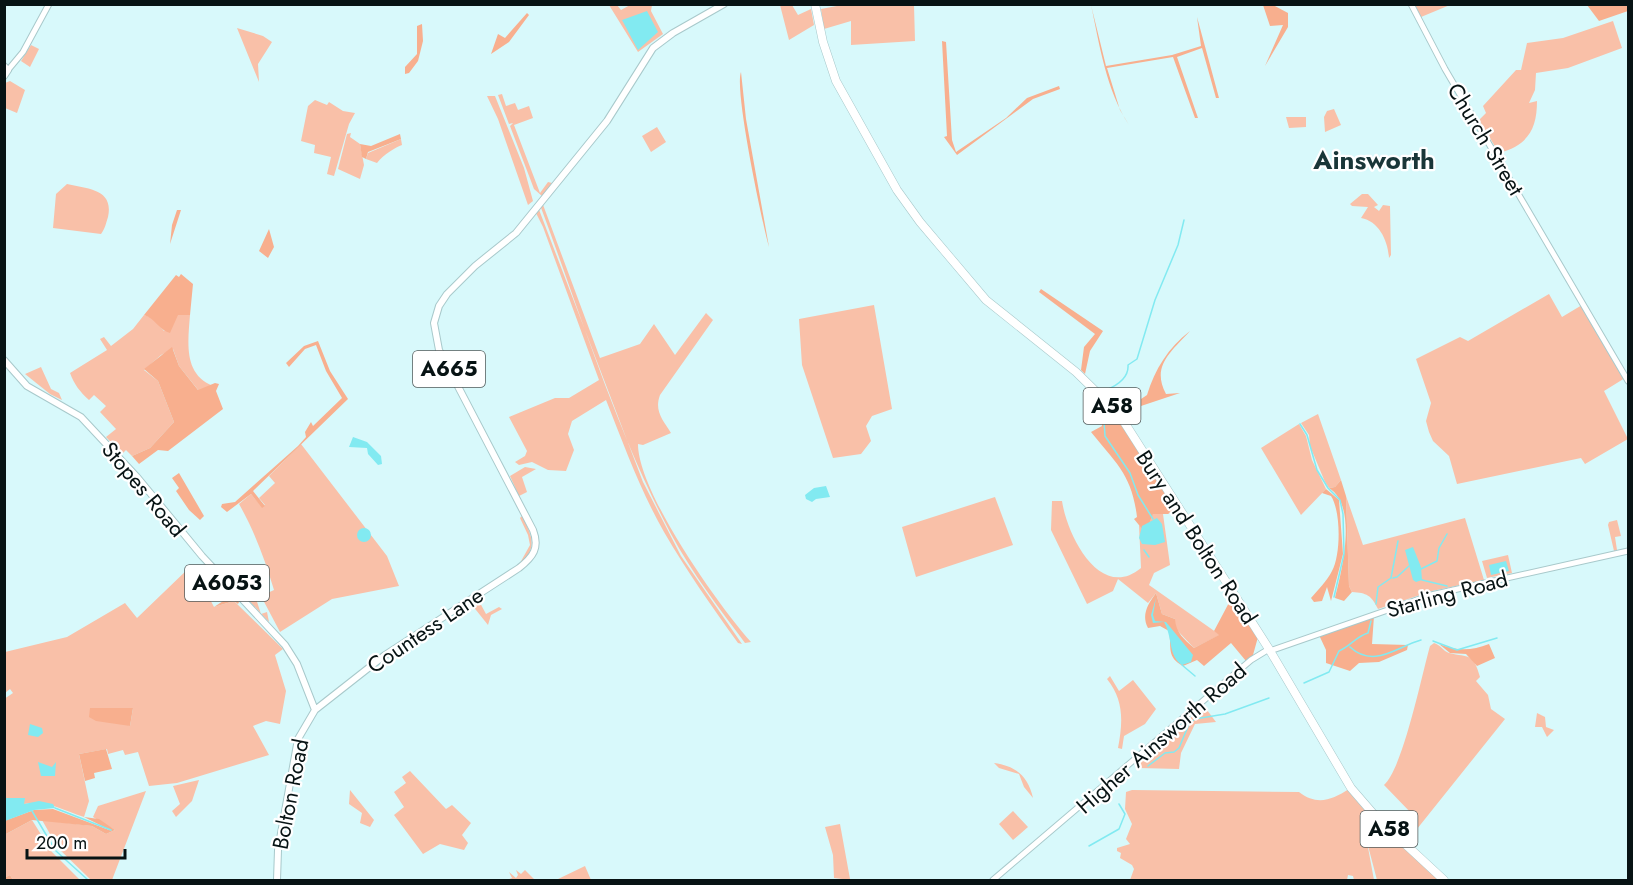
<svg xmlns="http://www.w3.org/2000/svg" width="1633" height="885" font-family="Jost,sans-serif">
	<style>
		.green { fill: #f9c0a8; fill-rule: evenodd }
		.forest { fill: #f8af8e }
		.water { fill: #82eaf1 }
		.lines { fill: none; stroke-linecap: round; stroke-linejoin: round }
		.stream { stroke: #82eaf1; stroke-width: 1.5 }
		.secondary-casing { stroke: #a8c9cb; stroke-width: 7 }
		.primary-casing { stroke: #a8c9cb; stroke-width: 8 }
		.highway-casing { stroke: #a8c9cb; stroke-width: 9 }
		.secondary { stroke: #fff; stroke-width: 5 }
		.primary { stroke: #fff; stroke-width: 6 }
		.highway { stroke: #fff; stroke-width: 8 }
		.labels { text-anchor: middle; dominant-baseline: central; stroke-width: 4.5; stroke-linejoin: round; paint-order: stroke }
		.shield { fill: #fff; stroke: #515a5a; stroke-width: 1.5 }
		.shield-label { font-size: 21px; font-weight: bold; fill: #071314 }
		.street-label { font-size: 22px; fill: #071314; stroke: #fff }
		.quarter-label { font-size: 26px; font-weight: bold; fill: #193638; stroke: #fff }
	</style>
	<rect width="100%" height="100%" fill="#d8f9fb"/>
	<path class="green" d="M609,5H617L621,10L630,5H652L651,11L663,34L638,52Z
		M780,5H792L798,15L811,9L814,25L789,40Z
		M842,5H914L915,41L851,45V21L824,29L821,9Z
		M1415,5H1450L1421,17Z
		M1613,21L1622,48L1568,68L1536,73L1535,90L1529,103L1537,101C1537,129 1528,145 1499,153L1479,120L1486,113L1483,106L1516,70H1521L1527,43L1563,38Z
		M237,28L263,36L272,42L258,64L259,82Z
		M31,45L39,49L30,67L21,61Z
		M10,81L25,90L17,113L5,108V83Z
		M502,94L506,106L515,103L518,110L529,106L533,118L514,125L540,193L548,182L552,183L542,196L534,189L510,126L513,123L509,124L498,95Z
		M487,96H495L497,101L524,168L533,201L528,205L498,119Z
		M315,100L327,105L329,102L343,111L355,113L349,124L334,176L327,174L331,157L314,153L315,145L301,141L308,106Z
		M1334,109L1341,125L1325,132L1324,117L1327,111Z
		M1286,117H1306V127L1289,128Z
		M657,127L666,142L651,152L642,136Z
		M351,133L350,137L360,144L364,165L360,179L338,169L347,134Z
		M401,139L402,145C396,147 383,155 377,163L366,159L368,153Z
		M67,184C88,189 114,189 108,217C106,223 105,229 101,234L53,228L56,194Z
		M1362,194H1368L1378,205L1374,207L1379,211L1383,205L1390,206L1391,255L1389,258C1388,241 1379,221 1361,218L1368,207L1352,206L1350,204Z
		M542,202L600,358L640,344L654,324L675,355L706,313L713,320L660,395C654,411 663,420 671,433L643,445L638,444C638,492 718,605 751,642L745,643C719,608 692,573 671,534C617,433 580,312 540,205Z
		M538,207L643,482L681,556L742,644L738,643C712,607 686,570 664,532C640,490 624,445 606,400L572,421L568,434L574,450L566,471L548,470L532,462L519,465L515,462L525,456L527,451L509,417L555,398H569L599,380L543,227L535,211Z
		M1549,294L1562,317L1582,305L1625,378L1604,391L1628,439L1585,464L1581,458L1457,484L1449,456L1433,441L1429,432L1426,421L1431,403L1416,359L1460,337L1468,341Z
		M874,305L892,409L872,416L866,426L871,441L861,454L833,458L802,365L799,319Z
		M178,314L190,315C188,342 183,374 213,386L199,391L179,366L173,349L161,355L144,370L158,381L174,422L150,448L132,456L126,450L122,454L106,437L116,429L100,412L106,406L94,395L89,400C80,392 74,384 70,373L107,350L100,339L104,337L111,346L133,329L144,315L153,318L164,331Z
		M41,367L51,389L59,393L62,400L50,394L25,374Z
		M1318,414L1341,480L1335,487L1329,488L1325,482L1310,446L1309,435L1301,423Z
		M1299,424L1306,436L1312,460L1326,489L1301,515L1261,448Z
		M301,444L387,556L399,586L332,599L280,632L261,596L274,590C265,560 254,530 239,504L251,494L262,507L265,505L259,498L275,483L269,476Z
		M525,467L536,469L522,477L527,492L519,496L510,476Z
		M1346,496L1363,545L1465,518L1484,580L1432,591L1378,609C1371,595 1367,593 1352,592L1349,586Z
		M995,497L1013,545L916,577L902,527Z
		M1052,501H1062C1067,535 1100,602 1141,568L1139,525L1143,529L1149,524L1153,513L1163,514L1170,565L1154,573L1149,585L1220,635L1194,648L1175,628V619L1162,614L1156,593L1148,603L1118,579L1113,591L1087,604L1051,530Z
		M522,516C531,534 539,548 520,563L530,545L528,535L520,518Z
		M1617,520L1621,536L1615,537L1617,550L1614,551L1608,525L1609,522Z
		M1508,555L1512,573L1487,578L1482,561Z
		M245,565L261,614L267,612L269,622L222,572Z
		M190,567L195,570L214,607L234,601L283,649L275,655L286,691L280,724L266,721L253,726L269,755L177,783L149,786L138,752L125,755L123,750L108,754L107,749L79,754L89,801L84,817C62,810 47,800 24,804V799L5,798L4,699L13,693L10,689L5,693V652L67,637L125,603L137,618ZM91,708H133L130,726Z
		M479,601L486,614L499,607L502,609L491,615L488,625L472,605Z
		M1434,643C1441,645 1443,651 1449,653C1469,658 1473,652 1480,677L1476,681L1488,695L1491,709L1505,719L1417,829L1408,821L1413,815L1384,785C1403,768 1422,674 1430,646Z
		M1110,676L1119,691L1133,680L1156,709L1145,724L1124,736L1122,749L1118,748C1123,722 1124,700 1107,679Z
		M1204,706L1216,722L1195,724L1181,753L1179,769L1139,768L1138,763Z
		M1537,713L1545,717L1546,727L1554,730L1547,737L1542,727H1535Z
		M994,763C1016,766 1028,776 1033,798L1024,787L1019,774L999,768Z
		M410,771L446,809L452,805L471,823L462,835L468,843L464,850L440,844L423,854L394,815L404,807L394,792L406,783L402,777Z
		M199,780L192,801L176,817L172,811L180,804L173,786Z
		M1349,789L1370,815L1367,841L1371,825L1378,823L1440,880H1377L1367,842L1374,880H1354L1353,876L1348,875L1347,880H1130L1134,869L1132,865L1120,858L1121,853L1117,851V848L1130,844L1126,839L1132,824L1125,809L1126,792L1132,790L1299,792C1317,806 1332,800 1349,789Z
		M350,790L374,820L370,827L360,823L362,813L349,804Z
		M146,791L112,880H91L58,848L42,820L92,826L106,834L115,830L93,817L98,806Z
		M1013,811L1028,827L1013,840L999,824Z
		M32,820L52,852L80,880H13L10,875L6,877V834Z
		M840,824L850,879V880L834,878L833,855L825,827Z
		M585,866L591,880H556Z
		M516,870L521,874L525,870L535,880H507L512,878L509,872L516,878L518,875Z"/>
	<path class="forest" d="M1091,5L1106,66L1172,55L1201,46L1197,17L1219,98H1216L1202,48L1177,57L1198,118H1195L1173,57L1107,68L1120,110L1129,125C1106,89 1100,47 1091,5Z
		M1263,5H1273L1288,13V27L1265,66L1283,25L1270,26Z
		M1587,5H1628V11L1599,21Z
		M527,13L529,15L509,42L491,54L498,34L505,38Z
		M422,24L423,41L418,61L409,73L405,74V67L417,54V26Z
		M942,41L946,42L952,140L956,152L1006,118L1027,98L1059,86L1060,89L1033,99L957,155L944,137L947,136Z
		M741,72L746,119L769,247C762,222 734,90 741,72Z
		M400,134L401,139L368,152L366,159L362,157L360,144L371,146Z
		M177,210H181L170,244L172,225Z
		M269,229L274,247L268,258L259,251Z
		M181,274L193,284L190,315H178L170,333C159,330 156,319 144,315L176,275L179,277Z
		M1041,289L1103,331L1090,351L1085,374L1081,370L1084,347L1095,334L1039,292Z
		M1190,331C1171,352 1151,366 1166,394L1180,393L1132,409L1138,401L1147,395C1155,369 1168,348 1190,331Z
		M318,341L330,371L348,399L253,491L265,506L262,508L251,494L227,512L221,507L222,504L235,502L298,446L306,437L305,432L311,422L313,426L342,398L326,371L316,345L305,349L289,367L286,363L304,346Z
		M172,347L179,366L198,390L215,383L219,384L216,391L223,409L168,451L158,450L139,464L132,456L150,448L174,422L158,381L144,369Z
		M1098,398L1116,415L1176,509L1168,514H1153L1149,524L1143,530L1134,519L1137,517C1132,475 1116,463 1091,432L1102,426Z
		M179,473L204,516L200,520L189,510L176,491L179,488L172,478Z
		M1341,480L1346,496L1349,586L1352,592L1344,601L1335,598C1342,570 1358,506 1329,488L1335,487Z
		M1326,489L1339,500L1343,554L1331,601L1327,587L1322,601L1314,602L1311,598C1318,590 1327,581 1332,571C1341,555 1341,511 1331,496L1322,493Z
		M212,574L239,602L238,604L234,601L214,607L229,597L210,576Z
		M1156,593L1162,614L1175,619C1176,633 1184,639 1194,648L1219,635L1214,631L1232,597L1258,637L1253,655L1246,661L1231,643L1204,666L1197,660L1183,666C1166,657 1172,647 1169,631L1160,626L1148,628C1141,615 1148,604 1156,593Z
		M1374,616L1372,644L1408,645L1407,650L1379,662L1359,663L1350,671L1326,663V650L1319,635Z
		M1439,644C1457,651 1471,651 1489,644L1495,658L1477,666L1466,654L1450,653Z
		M90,708H133L130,726L96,721L89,717Z
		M106,749L112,769L94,773L95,778L85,781L79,754Z
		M53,809L112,831L84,817L99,819L115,830L106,834L92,826L32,820L6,834V877L10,875L13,880H5L4,821L34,810Z"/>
	<path class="water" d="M647,11L658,32L638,50L622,20Z
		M353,437L367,442L381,456L382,464L378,465L368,454L367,448L349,447Z
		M826,486L830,497L816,499L812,502L806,499L805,495L814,488Z
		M1157,518L1162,524L1165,542L1155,545L1142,544L1139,538L1142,526Z
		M357 535a7 7 0 1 1 14 0a7 7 0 1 1-14 0Z
		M1413,547L1421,567L1422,580L1416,582L1413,580L1405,550Z
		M1506,561L1509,571L1491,575L1489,565Z
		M1156,598L1153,615L1155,621L1166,622L1193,655L1191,662L1182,665C1168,656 1173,638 1164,622L1153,623L1151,615Z
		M30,724L42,728L43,733L38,737L28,735Z
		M38,762L52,767L56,762L55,776H41Z
		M4,798H25L24,804L39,801L53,804L55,808L34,810L5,821Z"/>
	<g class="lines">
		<path class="stream" d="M1106,390C1118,385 1129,378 1128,365L1137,359L1155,300L1178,245L1184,220
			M1103,405L1105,436L1130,473L1138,495L1153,519
			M1300,424L1307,435L1317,470L1328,488L1340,500L1343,514L1344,554L1334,597
			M1144,550L1149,557
			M1421,569L1437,561L1439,548L1447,534
			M1393,578L1397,577L1409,566
			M1422,580L1447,586
			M1376,604L1378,587L1391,578L1398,541
			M1433,641L1457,650L1497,638
			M1350,647C1374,669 1396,647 1421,640
			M1182,665L1195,676
			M1304,683L1329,672L1339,651C1351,646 1355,637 1368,633L1371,621
			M1148,766L1165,753L1174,752L1179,748L1189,724L1195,719L1225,714L1269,698
			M55,808L111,830
			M32,811L54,848
			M1089,846L1119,829L1125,814L1119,804
			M56,851L88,880"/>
		<g class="secondary-casing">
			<path id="secondary" d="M1411,4L1445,69L1628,381
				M8,70L23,52L49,4
				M1270,651L1431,595L1628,551
				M993,880L1251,660L1269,649"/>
		</g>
		<g class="primary-casing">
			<path id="primary" d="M4,66L8,70L4,76
				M4,360L27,386L81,417L137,477L202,556L285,645L297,664L315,710
				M277,880L278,850L298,739L315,710L385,655L519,568C533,557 540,548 533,530L439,350L434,323L439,306L447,294L475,266L516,233L607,121L653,48L673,33L724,4"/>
		</g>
		<g class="highway-casing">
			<path id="highway" d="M815,4L823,42L836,81L897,190L920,222L986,300L1076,372L1119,414L1269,649L1351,788L1377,818L1444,880"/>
		</g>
		<use href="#secondary" class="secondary"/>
		<use href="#primary" class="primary"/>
		<use href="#highway" class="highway"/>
	</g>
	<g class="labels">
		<g class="shield">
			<rect x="413" y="351" width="72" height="36" rx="4.5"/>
			<rect x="1083.5" y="388" width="57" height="36" rx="4.5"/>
			<rect x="185" y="565" width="84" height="36" rx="4.5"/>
			<rect x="1360.5" y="811" width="57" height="36" rx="4.5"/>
		</g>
		<g class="shield-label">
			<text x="449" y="369">A665</text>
			<text x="1112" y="406">A58</text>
			<text x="227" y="583">A6053</text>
			<text x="1389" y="829">A58</text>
		</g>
		<g class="street-label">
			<text transform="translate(1486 139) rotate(59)">Church Street</text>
			<text transform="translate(144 489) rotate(50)">Stopes Road</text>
			<text transform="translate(1197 537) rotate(57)">Bury and Bolton Road</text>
			<text transform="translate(1447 594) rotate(-15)">Starling Road</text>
			<text transform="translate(425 630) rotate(-34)">Countess Lane</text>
			<text transform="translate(1161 738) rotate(-41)">Higher Ainsworth Road</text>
			<text transform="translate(290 794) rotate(-79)">Bolton Road</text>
		</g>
		<g class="quarter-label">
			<text x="1374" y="160">Ainsworth</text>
		</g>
	</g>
	<rect width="1633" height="885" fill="none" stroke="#071314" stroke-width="12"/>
	<path d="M27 849v9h98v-9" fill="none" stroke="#071314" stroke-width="3"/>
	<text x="36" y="849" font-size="18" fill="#071314" stroke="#ffffff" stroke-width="4.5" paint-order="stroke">200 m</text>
</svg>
